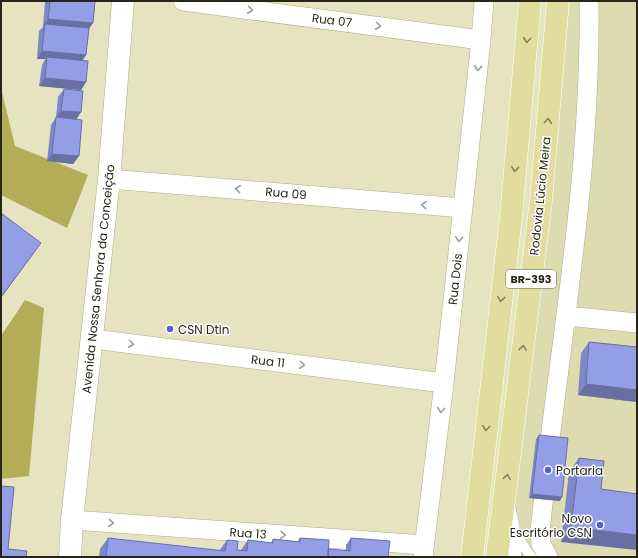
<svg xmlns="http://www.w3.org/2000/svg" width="638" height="558" font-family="Poppins,sans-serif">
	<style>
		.built { fill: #dddbb0 }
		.forest { fill: #b3ad58 }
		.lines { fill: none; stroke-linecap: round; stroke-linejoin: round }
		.lane-casing { stroke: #aeac8a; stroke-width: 11 }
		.street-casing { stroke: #aeac8a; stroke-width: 20 }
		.secondary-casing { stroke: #aeac8a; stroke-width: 23 }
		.primary-casing { stroke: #fff; stroke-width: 23 }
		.lane { stroke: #fff; stroke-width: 10 }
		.street { stroke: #fff; stroke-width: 19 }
		.secondary { stroke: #fff; stroke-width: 22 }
		.primary { stroke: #e2dd9f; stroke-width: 22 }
		.wall { fill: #7f88c7 }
		.shaded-wall { fill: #686fa2 }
		.building { fill: #949ee7; stroke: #686fa2 }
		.oneway { stroke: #9d9d97 }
		.oneway2 { stroke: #84815c }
		.poi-dot { fill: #5b5dd4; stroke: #fff; stroke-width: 1.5 }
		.labels { text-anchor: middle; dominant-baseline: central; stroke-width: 3; stroke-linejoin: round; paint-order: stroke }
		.shield { fill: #fff; stroke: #67665d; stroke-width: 1 }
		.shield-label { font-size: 11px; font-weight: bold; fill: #262518 }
		.street-label { font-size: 12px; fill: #262518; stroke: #fff }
		.poi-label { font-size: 12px; fill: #262518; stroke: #fff; text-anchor: start }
	</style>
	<rect width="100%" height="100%" fill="#e6e4c0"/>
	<path class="built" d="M570,1H637V557H509L519,463L550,201Z"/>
	<path class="forest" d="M1,88L15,146L88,175L67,228L1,195Z
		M25,300L44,308L29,476L1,479V336Z"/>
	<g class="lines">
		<g class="lane-casing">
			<path id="lane" d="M513,530L531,557"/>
		</g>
		<g class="street-casing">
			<path id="street" d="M183,1L481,40
				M109,179L463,208
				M567,316L637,323
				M93,339L444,383
				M506,509L510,526L512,557
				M72,520L425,545
				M423,557L444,383L481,40L484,1
				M548,557L541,544L540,531C544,495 548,459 552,423C570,283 591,143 589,1"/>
		</g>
		<g class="secondary-casing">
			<path id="secondary" d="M70,557L72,520L109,179L123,1"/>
		</g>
		<g class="primary-casing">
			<path id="primary" d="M472,557L511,217L530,1
				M497,557L541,201L558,1"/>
		</g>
		<use href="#lane" class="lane"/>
		<use href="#street" class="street"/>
		<use href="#secondary" class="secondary"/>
		<use href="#primary" class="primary"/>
	</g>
	<path class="wall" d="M45,1H95L93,23L89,29L86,55L82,60L86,82L81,90L39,86L42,65L45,59H37L39,31L43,27Z
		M64,89L81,112L76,119L79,156L73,164L47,161L51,125L56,117L58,97Z
		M589,342L637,347V402L578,395L581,353Z
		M539,435L560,501L529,498L536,439Z
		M579,458L601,489L561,542L569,472Z
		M108,538L219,551L227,540L237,550H241L248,540L271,543L273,539L297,542L300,538L328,549L346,551V545L351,538L388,557H99L100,549Z"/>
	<path class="shaded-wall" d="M48,19L93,23L87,31L45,24L42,27Z
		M42,51L86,55L81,63L47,57L45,59H37Z
		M45,78L86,82L81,90L39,86Z
		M61,111L81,112L76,120L56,118Z
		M52,154L79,156L73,164L47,161Z
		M41,243L31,257L1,298V297Z
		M586,384L637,390V402L578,395Z
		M532,494L562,497L560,501L529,498Z
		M571,527L637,535V550L561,542Z"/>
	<path class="building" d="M50,1H95L93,23L48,19Z
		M45,24L89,28L86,55L42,51Z
		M47,57L88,61L86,82L45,78Z
		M64,89L83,91L81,112L61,111Z
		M56,117L82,120L79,156L52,154Z
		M1,213L41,243L1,297Z
		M589,342L637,347V390L586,384Z
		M539,435L568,438L562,497L532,494Z
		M579,458L604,461L601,489L637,494V535L571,527Z
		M1,486L14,487L8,549L27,551L26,557H1Z
		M108,538L225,551L227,540L238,541L237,550L247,551L248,540L273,543V539L300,542V538L329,540L328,557H106Z
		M351,538L390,541L388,557H328V549L350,551Z"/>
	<defs><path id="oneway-chevron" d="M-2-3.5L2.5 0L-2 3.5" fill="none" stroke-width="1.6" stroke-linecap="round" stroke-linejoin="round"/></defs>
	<g class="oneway">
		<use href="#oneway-chevron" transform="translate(250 10) rotate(7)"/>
		<use href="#oneway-chevron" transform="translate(378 26) rotate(7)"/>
		<use href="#oneway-chevron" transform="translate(478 68) rotate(96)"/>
		<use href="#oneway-chevron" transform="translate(238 189) rotate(-175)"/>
		<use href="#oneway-chevron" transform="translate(424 205) rotate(-175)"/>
		<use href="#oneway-chevron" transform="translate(459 239) rotate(96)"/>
		<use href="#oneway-chevron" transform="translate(131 344) rotate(7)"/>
		<use href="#oneway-chevron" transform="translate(302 365) rotate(7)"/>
		<use href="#oneway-chevron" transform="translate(441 410) rotate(97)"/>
		<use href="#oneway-chevron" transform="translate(111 523) rotate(4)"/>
		<use href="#oneway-chevron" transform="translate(283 535) rotate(4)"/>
	</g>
	<g class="oneway2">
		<use href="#oneway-chevron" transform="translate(527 40) rotate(95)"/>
		<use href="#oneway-chevron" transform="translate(548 121) rotate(-85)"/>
		<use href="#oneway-chevron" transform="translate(515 169) rotate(95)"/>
		<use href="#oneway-chevron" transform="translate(501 299) rotate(97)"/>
		<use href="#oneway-chevron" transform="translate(523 348) rotate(-83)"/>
		<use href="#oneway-chevron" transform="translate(486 428) rotate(97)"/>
		<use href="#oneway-chevron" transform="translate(507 477) rotate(-83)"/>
	</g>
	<g class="poi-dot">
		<circle cx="170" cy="329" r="4"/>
		<circle cx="548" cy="470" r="4"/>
		<circle cx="600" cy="525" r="4"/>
	</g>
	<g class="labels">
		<rect class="shield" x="506" y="270" width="50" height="18" rx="3"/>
		<g class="shield-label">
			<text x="531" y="279">BR-393</text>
		</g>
		<g class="street-label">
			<text transform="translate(332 20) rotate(7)">Rua 07</text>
			<text transform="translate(286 193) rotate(5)">Rua 09</text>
			<text transform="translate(540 196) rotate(-84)">Rodovia Lúcio Meira</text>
			<text transform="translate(98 279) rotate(-84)">Avenida Nossa Senhora da Conceição</text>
			<text transform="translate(455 279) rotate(-84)">Rua Dois</text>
			<text transform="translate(268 361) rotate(7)">Rua 11</text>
			<text transform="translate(248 533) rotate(4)">Rua 13</text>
		</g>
		<g class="poi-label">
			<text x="178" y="329">CSN Dtin</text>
			<text x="556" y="470">Portaria</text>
			<text x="592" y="518" text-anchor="end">Novo<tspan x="592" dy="14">Escritório CSN</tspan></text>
		</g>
	</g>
	<rect width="638" height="558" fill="none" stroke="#262518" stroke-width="4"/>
</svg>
